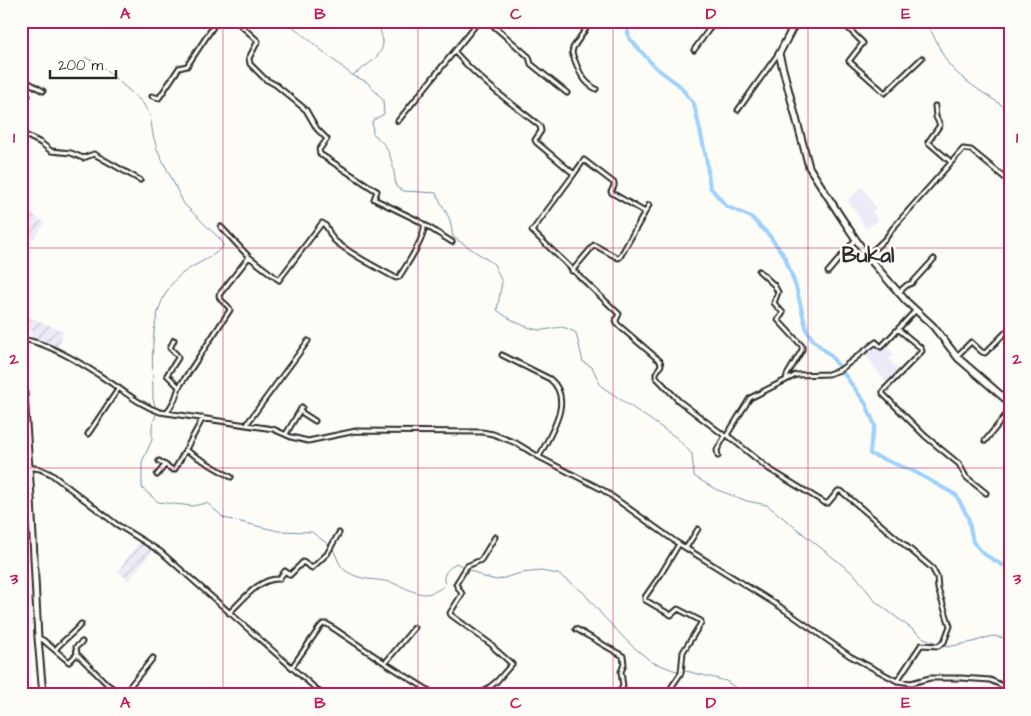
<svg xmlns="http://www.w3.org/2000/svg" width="1031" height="716" font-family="'Architects Daughter',sans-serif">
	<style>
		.built { fill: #ebebf7 }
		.industrial { fill: url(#industrial-furrows) }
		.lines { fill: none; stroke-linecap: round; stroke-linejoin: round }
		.stream { stroke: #6f8fa8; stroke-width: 1 }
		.river { stroke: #9dd1fb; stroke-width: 4 }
		.minor-casing { stroke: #2b2b2b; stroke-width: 7 }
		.major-casing { stroke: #2b2b2b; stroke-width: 9 }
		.minor { stroke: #fdfcf7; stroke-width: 3 }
		.major { stroke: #fdfcf7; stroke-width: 5 }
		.grid { fill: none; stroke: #c2185b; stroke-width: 1; stroke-opacity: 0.55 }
		.labels { text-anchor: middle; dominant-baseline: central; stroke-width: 5; stroke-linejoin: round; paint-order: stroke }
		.quarter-label { font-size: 21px; font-weight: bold; fill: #2b2b2b; stroke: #fdfcf7 }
		.neatline { fill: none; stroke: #c2185b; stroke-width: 2 }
		.grid-label { font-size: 16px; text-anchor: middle; font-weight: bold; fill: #c2185b }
	</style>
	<defs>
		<pattern id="industrial-furrows" width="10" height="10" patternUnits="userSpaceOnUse" patternTransform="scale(1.25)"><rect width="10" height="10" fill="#ebebf7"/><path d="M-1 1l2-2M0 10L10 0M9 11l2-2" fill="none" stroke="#cacad4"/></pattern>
	</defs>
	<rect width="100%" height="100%" fill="#fdfcf7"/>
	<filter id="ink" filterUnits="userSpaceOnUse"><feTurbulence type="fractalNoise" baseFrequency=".02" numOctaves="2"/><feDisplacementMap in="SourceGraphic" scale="10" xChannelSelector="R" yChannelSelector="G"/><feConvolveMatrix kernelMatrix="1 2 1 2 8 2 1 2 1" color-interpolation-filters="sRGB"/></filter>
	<g filter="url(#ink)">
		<path class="built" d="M862,187L876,208L872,212L878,221L866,228L848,200Z
			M877,343L882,350L887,346L894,355L889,359L901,373L888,385L864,353Z"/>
		<path class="industrial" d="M21,206L45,223L33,239L21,234Z
			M21,316L34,319L63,331L58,350L31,339L32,330L22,327Z
			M139,542L154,550L128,580L118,571Z"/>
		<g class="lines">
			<path class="stream" d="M286,21L352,75L367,82L383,100L384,114L372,121L373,134C392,148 393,164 396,187L404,191L436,193L450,220L453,237L494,264L502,282L497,310C507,318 529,330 541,330C559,329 559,323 576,333L583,362L592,367L601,386L677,438L692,454L694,476L715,489L747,501L767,505L855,575L876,602L924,638L947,647L973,642L992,636L1005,638L1010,642
				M924,21C936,35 940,55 952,68C968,85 991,97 1010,111
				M85,57L104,68L142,102L150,115L153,135L157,149L184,204L222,241L223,247C209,261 189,265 175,280C147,312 153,360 153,399L156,409
				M353,75C364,67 383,57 383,42C382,35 379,28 378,21
				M157,413L152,425V440L142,462V488L158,502L192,506L207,503L224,518L278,531L312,532L330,546
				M333,549C337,557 339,566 346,571C363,583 381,577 398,585C407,588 413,593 424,594C432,594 439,590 445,585C441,574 448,569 456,563L484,577L497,580L521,573L541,571L558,574L583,592L604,617L631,645L652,662L676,671H686L726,681L736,688L764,695"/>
			<path class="river" d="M626,21L629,38L655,67L679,85L694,104L706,157L710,187L726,206L751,217L769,235L785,257L796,287L807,331L814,341L831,356L866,404L875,426L871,441L870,454L913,471L956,495L968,517L973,542L984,554L1002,565H1010"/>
			<g class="minor-casing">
				<path id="minor" d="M236,21L258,41L249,58L250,64L265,79L276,85L306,110L317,129L327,139L319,150L320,154L375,190L377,191L374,199L417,220L452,242
					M488,21L529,57L531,64L567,93
					M591,21L573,48L572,53C578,68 581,81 596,89
					M841,21L863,43L849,61L885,93L922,58
					M791,31L802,21
					M694,50L715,21
					M455,52C479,80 511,103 540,126L541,131L535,140L536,142L574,174L532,231L619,314L616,320L617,324L660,361L661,365L656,373V377L679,401L725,436L727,435L750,398L796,375L828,374L840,370L876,342L881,347L915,311
					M21,87L26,81L43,91
					M21,93L28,96
					M152,96L159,98L179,68L187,66L217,21
					M935,106L936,117L940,125L928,142L951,162
					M738,110L778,54
					M398,121L479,21
					M21,133L41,143L51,151L71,153L83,158L94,154L140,180
					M574,174L584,160L614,183V186L611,192L612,193L645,212
					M221,227L249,257L279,280L322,223C329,226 329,236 335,241C353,256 376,267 396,278L399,277C406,266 426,237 424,225
					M867,256L886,238L893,228L963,149L971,150L1010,182
					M572,271L594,245L618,258L620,257L649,205
					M759,271L774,285L778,292L774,303L783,313L778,320L802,346V350L787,375L786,380
					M828,272L856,239
					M899,292L907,285L912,283L934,259
					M898,329L921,348L922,351L883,391V394L925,436L959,464L966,477L986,493
					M21,339C51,343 89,368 114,385C129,395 142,406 160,412L273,429L291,437L308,441L356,431L482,432L493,434L516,443L539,457L603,490L676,542L779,606L850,656L897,681L911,683L930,678H961L990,680L1010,689
					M174,340L170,348L177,355L178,358L167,375L179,387
					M502,355L550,379C575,400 550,434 539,457
					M957,356L971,342L982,352L985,353L1007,331H1010
					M301,412L315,421
					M167,413L175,399L179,387L230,310C228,303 219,302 219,295L249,257
					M246,425L308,341
					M88,434L119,388
					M286,434L302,407
					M727,435L769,469L825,503H828L838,491H841L932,568L937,577L938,589L950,626L944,642L938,646L921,645L897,681
					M985,441L1010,410
					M185,450L231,477
					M718,456L717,450L725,436
					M159,461L173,470L175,469L203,418
					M29,467L40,469L51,474L116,524L161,552L323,695
					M157,475L165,465
					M21,497L31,498
					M686,548L698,529
					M229,613C243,600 259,578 279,579L285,571L290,575L303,562L312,568L327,554L339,533
					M576,629L623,656L624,664L621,672L623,686L618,695
					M38,638L43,640L69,662L77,654L76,647L82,642
					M55,650C63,640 73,634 81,624
					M77,654L108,685L121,693L125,692L153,658
					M385,663L414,628
					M292,667L320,627L323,624H327L385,663L436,695
					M480,695L497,681L512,664L495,649L492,645L451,615L450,613L462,594L456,584L467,566L481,560L495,537
					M666,695L681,673L683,652L701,623V621L678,609L671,615L645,600V597L661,574L679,544"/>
			</g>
			<g class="major-casing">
				<path id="major" d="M783,21L791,31L779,54L809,167L839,214L867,256L906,301L933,326L958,358L1010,403
					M21,348L31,498L38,638L43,695"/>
			</g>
			<use href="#minor" class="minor"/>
			<use href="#major" class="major"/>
		</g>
	</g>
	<path class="grid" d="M223,21V695M418,21V695M613,21V695M808,21V695M21,248H1010M21,468H1010"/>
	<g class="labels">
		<g class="quarter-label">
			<text x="868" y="255">Bukal</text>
		</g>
	</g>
	<rect width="1031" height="716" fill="none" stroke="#fdfcf7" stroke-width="55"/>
	<path d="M50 70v8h66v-8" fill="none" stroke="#2b2b2b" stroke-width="2.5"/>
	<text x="58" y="70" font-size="15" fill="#2b2b2b" stroke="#fdfcf7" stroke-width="4" paint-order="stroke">200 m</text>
	<rect x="28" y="28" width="976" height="660" class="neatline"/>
	<g class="grid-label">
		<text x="125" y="19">A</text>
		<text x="320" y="19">B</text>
		<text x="516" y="19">C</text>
		<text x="711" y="19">D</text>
		<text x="906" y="19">E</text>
		<text x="14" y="143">1</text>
		<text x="1017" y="143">1</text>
		<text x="14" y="364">2</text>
		<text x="1017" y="364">2</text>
		<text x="14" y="584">3</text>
		<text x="1017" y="584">3</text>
		<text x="125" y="708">A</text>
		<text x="320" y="708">B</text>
		<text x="516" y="708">C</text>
		<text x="711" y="708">D</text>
		<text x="906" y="708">E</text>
	</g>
</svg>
